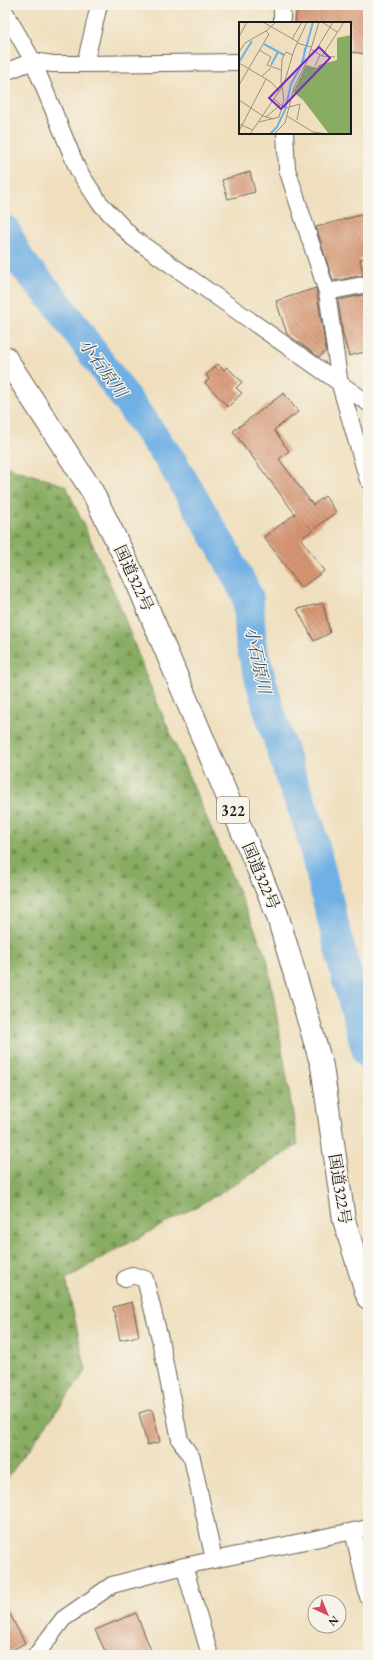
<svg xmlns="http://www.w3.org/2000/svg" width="373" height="1660" font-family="'EB Garamond','Noto Serif JP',serif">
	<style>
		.forest { fill: url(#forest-firs); stroke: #52643f }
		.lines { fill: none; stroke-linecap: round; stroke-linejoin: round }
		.stream { stroke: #71b0e4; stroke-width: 5 }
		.river { stroke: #71b0e4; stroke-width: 31 }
		.building { fill: url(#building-back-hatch) }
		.street-casing { stroke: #666055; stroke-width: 18 }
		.highway-casing { stroke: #666055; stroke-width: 24 }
		.street { stroke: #fff; stroke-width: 16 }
		.highway { stroke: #fff; stroke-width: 22 }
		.labels { text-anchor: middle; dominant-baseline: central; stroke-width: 3; stroke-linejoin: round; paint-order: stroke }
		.shield { fill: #f7f3e8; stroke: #5e5c59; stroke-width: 1 }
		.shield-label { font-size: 15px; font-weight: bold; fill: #1c1c1c }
		.street-label { font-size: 16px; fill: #1c1c1c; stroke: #f7f3e8 }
		.water-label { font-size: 17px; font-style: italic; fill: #3e576c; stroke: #f7f3e8 }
		.inset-river { fill: none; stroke: #71b0e4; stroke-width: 2 }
		.inset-road { fill: none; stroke: #9b917d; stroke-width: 1 }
		.view { fill: #7b2cbf; fill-opacity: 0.15; stroke: #7b2cbf; stroke-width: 2 }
		.inset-edge { fill: none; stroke: #1c1c1c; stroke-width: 2 }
	</style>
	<defs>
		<pattern id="forest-firs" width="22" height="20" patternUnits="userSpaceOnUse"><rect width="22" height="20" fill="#88ac62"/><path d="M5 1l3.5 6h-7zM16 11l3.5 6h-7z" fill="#6e8b50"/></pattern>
		<pattern id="building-back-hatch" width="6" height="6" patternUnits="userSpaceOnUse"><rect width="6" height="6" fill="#d79673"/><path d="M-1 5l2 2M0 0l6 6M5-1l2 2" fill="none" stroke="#ae7a5e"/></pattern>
	</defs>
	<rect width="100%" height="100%" fill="#f7f3e8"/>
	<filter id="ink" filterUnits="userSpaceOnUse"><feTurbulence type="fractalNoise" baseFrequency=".025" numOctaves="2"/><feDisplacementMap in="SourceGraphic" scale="8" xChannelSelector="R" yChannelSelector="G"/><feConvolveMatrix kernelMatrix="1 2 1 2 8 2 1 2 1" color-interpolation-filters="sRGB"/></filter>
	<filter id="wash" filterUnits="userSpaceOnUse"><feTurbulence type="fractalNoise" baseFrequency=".012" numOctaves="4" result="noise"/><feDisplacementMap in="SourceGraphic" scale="16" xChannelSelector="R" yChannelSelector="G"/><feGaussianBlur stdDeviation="0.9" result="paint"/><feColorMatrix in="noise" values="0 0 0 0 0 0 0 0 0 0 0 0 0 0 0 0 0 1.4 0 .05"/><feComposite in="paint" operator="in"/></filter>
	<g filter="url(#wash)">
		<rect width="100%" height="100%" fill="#efdfbe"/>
		<path class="forest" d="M5,466L66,486L118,601L150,686L267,958L298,1145L219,1194L107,1255L66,1279L86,1371L5,1481Z"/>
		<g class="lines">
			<path class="stream" d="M348,982L368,979"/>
			<path class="river" d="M5,231L20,261L56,302L171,461L223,549L248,597L251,645L269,710L291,778L309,825L348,982L368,1053"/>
		</g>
		<g id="blocks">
			<path class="building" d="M297,5H368V54L350,52V23H295Z
				M250,172L255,192L228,199L222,180Z
				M368,213V258L360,259L363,275L333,281L316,227Z
				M316,288L326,351L319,357L287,334L276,301Z
				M367,294L368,351L349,356L343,335L338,300Z
				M218,364L224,370L227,367L242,382L236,388L242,393L228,407L205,383L209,379L206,375Z
				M284,393L298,412L274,430L289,451L279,459L313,505L325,496L336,512L301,539L324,571L301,588L264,537L295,514L233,431Z
				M323,603L330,633L314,641L297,609Z
				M132,1302L139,1336L120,1340L113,1307Z
				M152,1409L160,1442L147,1445L139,1413Z
				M5,1605L25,1643L5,1654Z
				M136,1613L153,1655H107L95,1630Z"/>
		</g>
	</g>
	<g filter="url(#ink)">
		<use href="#blocks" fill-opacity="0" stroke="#666055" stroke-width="1"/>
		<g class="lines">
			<g class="street-casing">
				<path id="street" d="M5,12L33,61L78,170L99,202L133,238L368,403
					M282,23V5
					M85,64L99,5
					M5,72L33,61L53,64H85L240,62
					M285,133L287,169L327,292L340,385L368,480
					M327,292L368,284
					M125,1279L132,1275L145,1279L160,1339L180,1440L192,1458L214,1560
					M353,1531L368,1597
					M36,1655L63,1619L112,1585L184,1566
					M210,1655L184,1566L368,1528"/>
			</g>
			<g class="highway-casing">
				<path id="highway" d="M5,357L92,491L136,580L277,914L322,1066L344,1220L368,1298"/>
			</g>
			<use href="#street" class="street"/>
			<use href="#highway" class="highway"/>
		</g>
	</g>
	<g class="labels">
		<rect class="shield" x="217" y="797" width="32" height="26" rx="3"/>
		<g class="shield-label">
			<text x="233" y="810">322</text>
		</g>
		<g class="street-label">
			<text transform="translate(134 578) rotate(65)">国道322号</text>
			<text transform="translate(261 876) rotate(67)">国道322号</text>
			<text transform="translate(340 1189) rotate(81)">国道322号</text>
		</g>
		<g class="water-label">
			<text transform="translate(103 368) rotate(54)">小石原川</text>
			<text transform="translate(258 660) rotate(78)">小石原川</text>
		</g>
	</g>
	<g transform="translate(239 22)">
		<rect width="112" height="112" fill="#efdfbe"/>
		<path d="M112,13V112H90L64,78L54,70L67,43L78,46L80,43L98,38V16Z" fill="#88ac62"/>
		<path class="inset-river" d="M25,22L45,33M0,40L13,19M64,41L66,26M32,43L39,30M31,112L38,105L46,88L52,62L62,44L74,0"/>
		<path class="inset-road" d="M24,0L59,20M83,0L98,10M0,15L8,0M53,17L63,0M58,21L72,25M72,27L83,34L105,0M20,28L32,35L28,43L42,48M0,30L6,21L27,9L37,0M76,30L94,0M83,34L96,35M0,41L32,60L40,69M76,44L81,33M23,54L32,46M0,63L30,12L27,9M35,77L43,84L49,86M0,78L24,94L35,97M50,85L61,82L58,98M48,94L74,110L88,112M27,95L41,83M20,100L40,95L45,78L42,59L43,37L47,30L53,33M0,102L14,108M0,109L27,57M11,112L45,62L55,28L68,0M35,112L46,101L55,65L69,37L80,0"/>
		<path class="view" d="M80,25L91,36L42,87L30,76Z"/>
		<rect width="112" height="112" class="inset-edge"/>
	</g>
	<rect width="373" height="1660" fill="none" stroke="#f7f3e8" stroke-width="20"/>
	<g transform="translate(327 1614) rotate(136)"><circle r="19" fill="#f7f3e8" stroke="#9f9d96"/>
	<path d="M0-3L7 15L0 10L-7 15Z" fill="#d1495b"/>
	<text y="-6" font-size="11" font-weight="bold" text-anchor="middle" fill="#1c1c1c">N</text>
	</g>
</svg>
